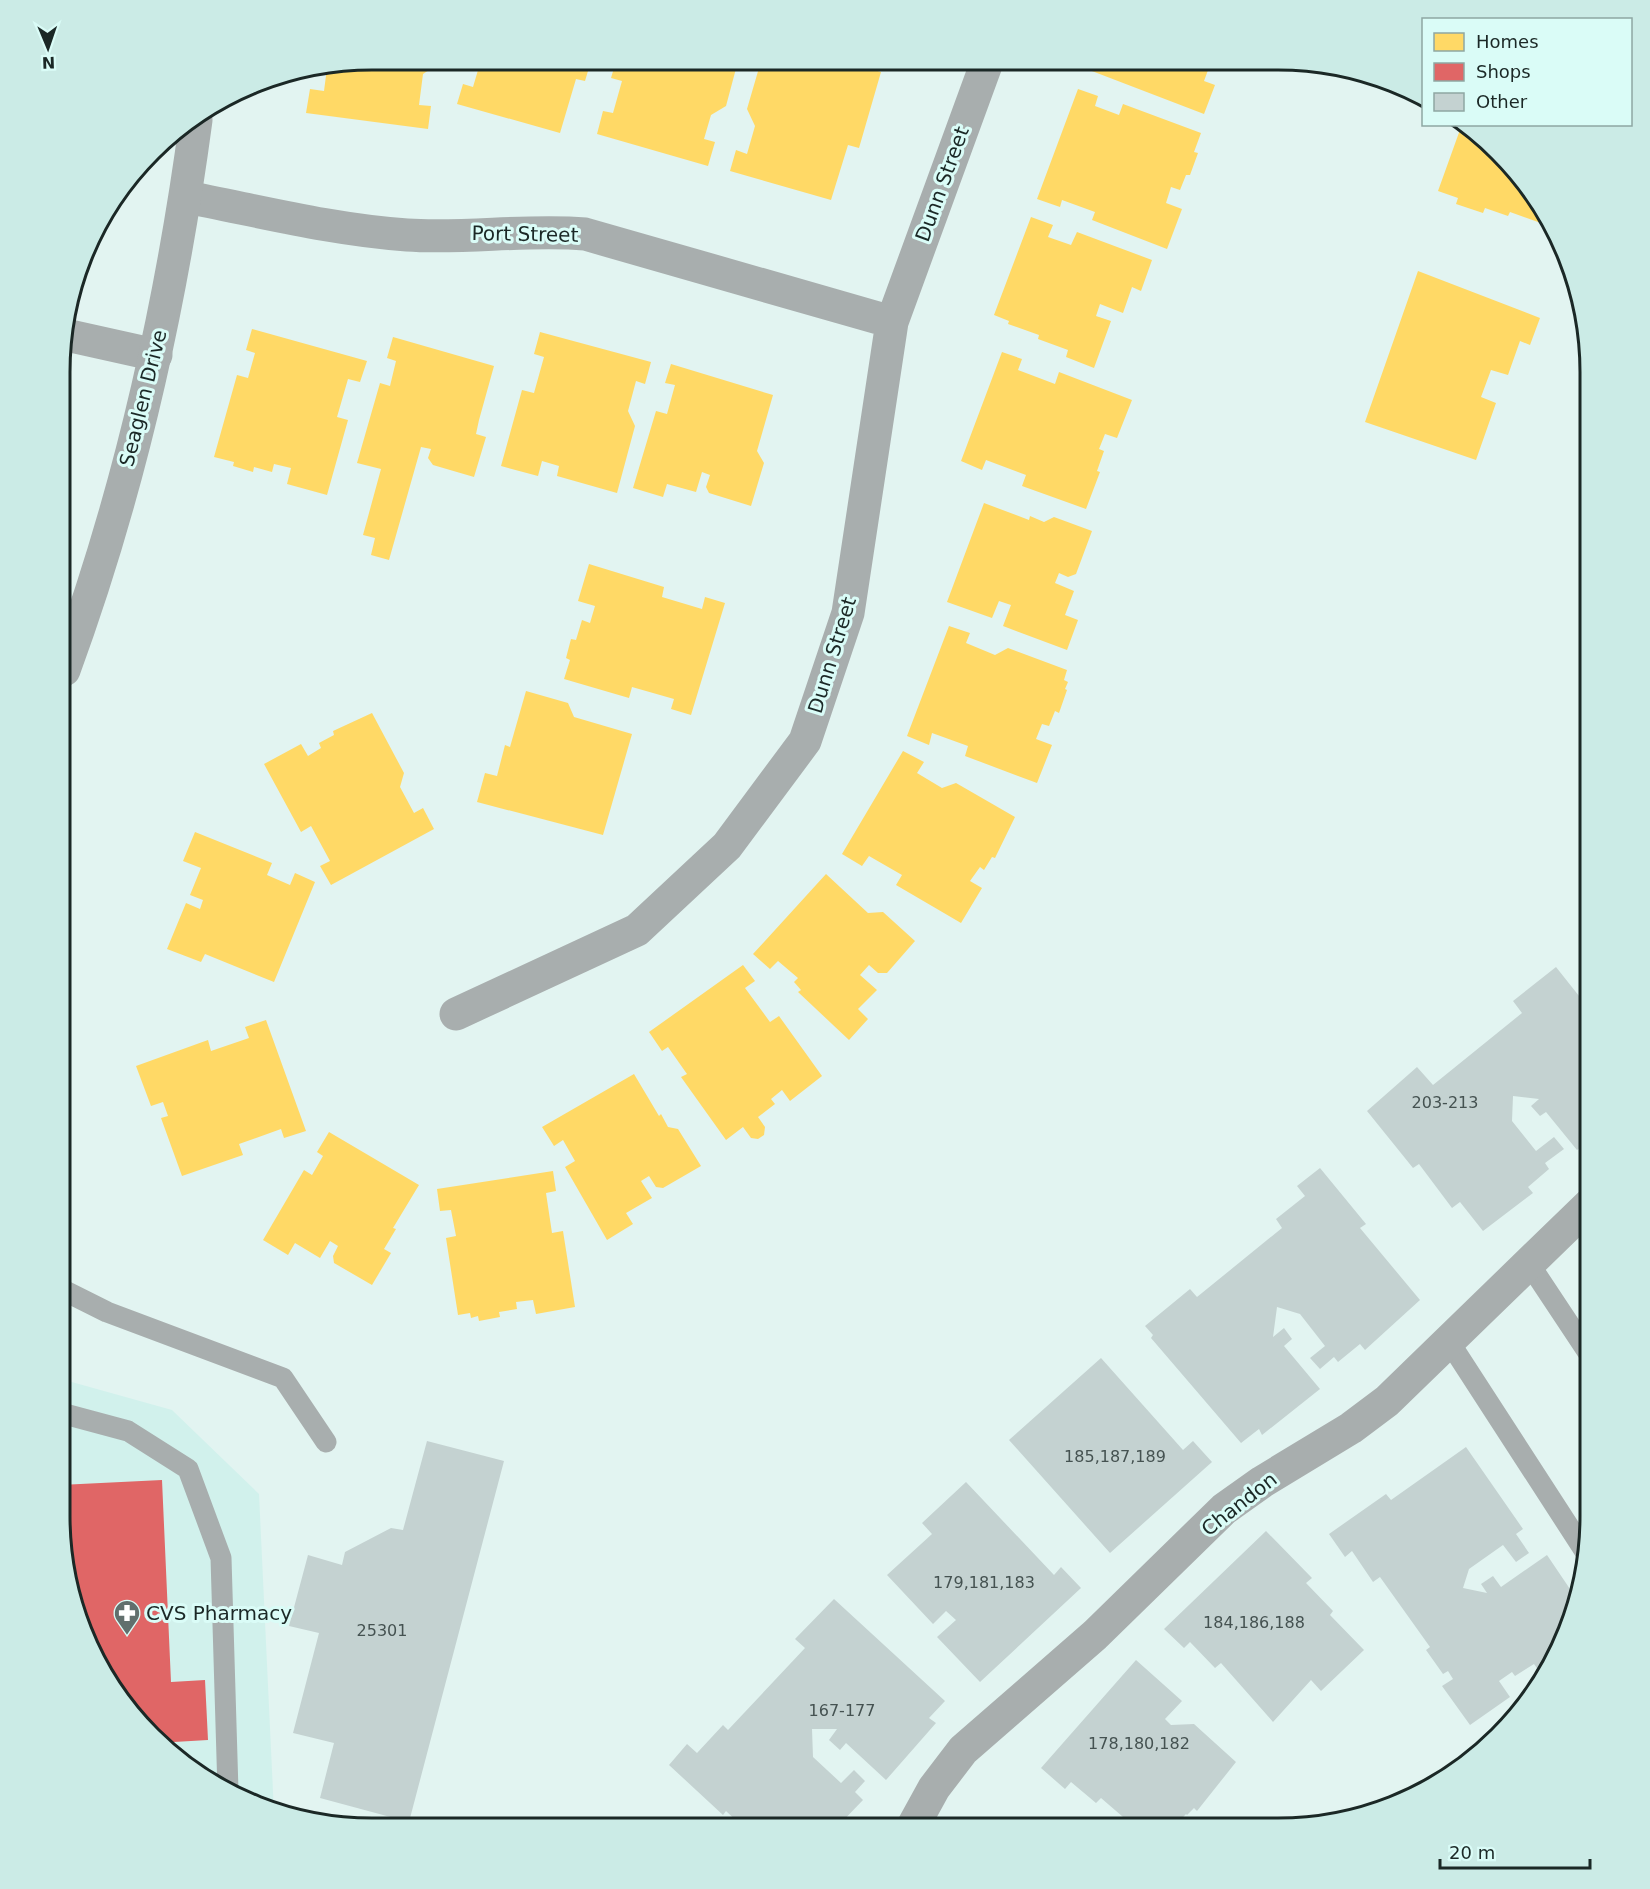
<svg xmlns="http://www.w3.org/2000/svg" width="1650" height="1889" font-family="'DejaVu Sans',sans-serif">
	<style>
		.built { fill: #d1f1ec }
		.homes { fill: #ffd966 }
		.shops { fill: #e06666 }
		.building { fill: #c4d2d1 }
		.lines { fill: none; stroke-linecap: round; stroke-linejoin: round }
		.service { stroke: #a8aeae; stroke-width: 21 }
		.minor { stroke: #a8aeae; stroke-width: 33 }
		.tertiary { stroke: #a8aeae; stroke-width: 33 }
		.labels { text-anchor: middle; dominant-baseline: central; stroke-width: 6; stroke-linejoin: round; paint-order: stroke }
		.number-label { font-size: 16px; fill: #455251 }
		.street-label { font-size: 20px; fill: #1b2826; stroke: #dafcf7 }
		.poi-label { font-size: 20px; fill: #1b2826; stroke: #dafcf7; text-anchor: start }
		.rim { fill: none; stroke: #1b2826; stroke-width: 3 }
	</style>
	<rect width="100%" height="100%" fill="#e2f4f1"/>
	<path class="built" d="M61,1379L172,1410L259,1494L274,1813L199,1777L151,1737L102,1673L71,1598L60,1517Z"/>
	<path class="homes" d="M372,60H432V68L423,74L419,105L431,106L428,129L306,113L310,89L324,91L327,68Z
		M481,60H531L591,61L585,81L576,79L560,133L457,104L463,84L473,87Z
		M616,61H738L726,106L711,115L704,139L715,142L708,166L597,134L603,111L613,113L622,81L611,78Z
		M761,61H831L844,65L846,61L881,72L859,148L848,145L831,200L730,171L736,150L747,154L755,126L747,109Z
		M1086,62H1211L1204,81L1215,85L1204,114L1084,68Z
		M1078,89L1098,96L1095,106L1119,115L1123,104L1201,133L1194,152L1198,153L1190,175H1186L1180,190L1171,187L1166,203L1182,209L1167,249L1092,220L1095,212L1062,200L1060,207L1037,199Z
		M1461,127L1472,131L1512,166L1548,216L1552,227L1510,212L1508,216L1485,208L1483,213L1456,204L1458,198L1438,191Z
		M1031,217L1053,225L1048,237L1071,245L1077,232L1152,260L1141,291L1132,287L1123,313L1100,304L1096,316L1111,321L1094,368L1066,357L1068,350L1038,339L1039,335L1008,324L1009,321L994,315Z
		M1418,271L1540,318L1530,345L1520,341L1508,375L1491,370L1481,397L1496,403L1476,460L1365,422Z
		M252,329L367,361L360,382L348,379L337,417L348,420L327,495L287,484L291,468L274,464L272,472L254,467L253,472L233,466L234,462L214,457L237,375L248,378L255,353L246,350Z
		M540,332L651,362L645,384L636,381L628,411L635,426L617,493L557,476L559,466L542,461L538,476L501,466L522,390L534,393L544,357L534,354Z
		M393,337L494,366L479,420L476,434L486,437L474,477L433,465L428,458L431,449L421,447L389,560L371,555L375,538L363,535L381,469L357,463L380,383L390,386L396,361L387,358Z
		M1002,352L1022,359L1018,370L1055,384L1059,372L1132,400L1117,438L1105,434L1099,449L1104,451L1097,471L1100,472L1086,509L1022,486L1026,475L986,460L982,470L961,461Z
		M671,364L773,395L757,451L764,463L751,506L709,493L706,487L710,475L702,472L696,492L667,484L663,497L633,488L656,411L667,414L675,385L665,383Z
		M984,503L1029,520L1030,516L1044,522L1054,517L1092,531L1076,574L1068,577L1059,573L1055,583L1074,591L1065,615L1078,620L1067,650L1003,626L1011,605L999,601L992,618L947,602Z
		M589,564L664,587L662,597L702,609L705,597L725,603L691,715L671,709L674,699L632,687L629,698L564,679L570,660L566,658L571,639L576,640L582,620L590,623L595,606L578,601Z
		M949,626L970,633L966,643L995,655L1008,648L1067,670L1064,680L1068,682L1065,689L1067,690L1059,713L1055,711L1049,726L1042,724L1036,739L1052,745L1037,783L965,756L968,746L932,733L929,745L907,736Z
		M526,691L568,703L574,717L632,734L603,835L477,802L485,773L497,776L505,745L510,747Z
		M372,713L404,773L400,787L414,813L423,808L434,829L331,885L320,866L330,861L311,826L301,832L264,764L301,744L308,756L321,748L319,743L334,735L333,731Z
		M903,751L924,762L917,773L942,788L956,783L1015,817L995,858L992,857L984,870L980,867L970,881L982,888L961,923L896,885L902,875L869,856L862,866L842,854Z
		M195,832L272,863L267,875L290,885L295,873L315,882L274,982L205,954L201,962L167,949L186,903L200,909L203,900L190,895L201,868L183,861Z
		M826,874L868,913L883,912L915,941L887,973H878L869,965L860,975L877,990L858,1009L868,1019L849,1040L798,992L801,990L794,982L798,978L778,961L770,969L753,954Z
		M743,965L755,981L745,988L770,1022L779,1016L822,1076L790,1101L782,1090L771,1099L775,1104L758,1117L765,1127L764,1135L758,1139L751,1138L743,1127L726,1140L681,1077L687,1074L668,1047L662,1051L649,1032Z
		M266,1020L306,1131L284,1138L281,1129L239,1144L243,1155L182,1176L161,1118L168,1116L163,1102L151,1106L136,1066L208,1040L211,1051L249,1038L245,1027Z
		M634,1074L659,1116L661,1114L668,1127L678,1129L701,1166L663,1188L656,1187L649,1176L641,1181L652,1198L626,1213L633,1224L607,1240L565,1167L575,1161L563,1140L554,1146L542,1127Z
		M329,1132L419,1185L393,1228L396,1229L384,1249L391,1253L372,1285L334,1263L333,1256L338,1246L330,1241L320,1258L295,1243L288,1255L263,1240L304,1170L312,1175L323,1156L317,1152Z
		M553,1171L556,1191L546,1193L552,1233L563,1231L575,1307L536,1314L533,1300L516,1302L517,1309L499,1312L500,1317L479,1321L478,1316L471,1318L470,1313L458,1315L446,1238L456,1236L451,1210L440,1211L437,1189Z"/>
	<path class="shops" d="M162,1480L171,1682L205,1680L208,1740L174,1742V1756L151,1737L102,1673L71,1598L60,1517V1485Z"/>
	<path class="building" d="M1556,967L1587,1006L1590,1005V1140L1577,1150L1546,1112L1540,1116L1531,1106L1539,1099L1513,1096L1512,1121L1536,1151L1554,1137L1564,1149L1545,1163L1549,1169L1528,1187L1533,1193L1483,1231L1460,1202L1452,1208L1419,1164L1413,1168L1367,1111L1417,1067L1433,1085L1522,1013L1513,1001Z
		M1320,1168L1366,1224L1360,1228L1420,1300L1365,1350L1360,1344L1338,1362L1334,1357L1320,1369L1310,1358L1325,1346L1300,1314L1277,1307L1273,1337L1284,1328L1292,1339L1284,1346L1320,1389L1262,1435L1259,1429L1241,1443L1151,1338L1153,1335L1145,1326L1190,1289L1197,1297L1282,1228L1276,1219L1305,1196L1297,1186Z
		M1589,1263V1284L1580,1270Z
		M1101,1358L1183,1450L1193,1441L1212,1462L1110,1553L1009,1440Z
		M427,1441L504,1461L409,1822L320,1798L334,1743L293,1733L319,1633L289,1626L308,1555L342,1565L345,1552L391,1528L403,1530Z
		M1466,1447L1523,1529L1516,1534L1529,1553L1516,1562L1503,1545L1469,1569L1463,1588L1487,1593L1481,1584L1493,1576L1501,1587L1547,1555L1572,1592L1568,1596L1576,1607L1574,1617L1548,1669L1541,1674L1534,1664L1515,1676L1512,1672L1499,1681L1510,1697L1470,1725L1442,1686L1453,1679L1448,1671L1443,1674L1426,1650L1430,1647L1380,1577L1373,1582L1352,1551L1345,1557L1329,1534L1386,1494L1391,1500Z
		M966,1482L1054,1575L1061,1567L1081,1588L980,1682L937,1637L956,1620L946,1611L933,1624L887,1575L932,1534L922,1523Z
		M1266,1531L1312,1578L1306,1583L1333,1611L1330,1615L1364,1650L1321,1691L1311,1680L1273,1722L1221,1663L1215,1668L1190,1642L1184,1648L1164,1629Z
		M834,1599L945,1701L929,1718L936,1723L886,1780L846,1743L840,1750L829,1740L837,1729H812L813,1757L841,1783L854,1770L865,1781L855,1792L863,1800L836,1828H744L726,1811L723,1815L669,1765L687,1744L697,1753L723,1725L728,1730L805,1648L795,1639Z
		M1136,1660L1182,1701L1165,1719L1171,1725L1194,1724L1236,1762L1197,1811L1194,1808L1187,1815L1186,1814L1173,1828H1130L1127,1826L1130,1823L1101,1798L1096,1803L1071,1782L1065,1789L1041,1768Z"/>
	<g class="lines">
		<path class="service" d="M1528,1262L1589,1354
			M61,1289L107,1312L283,1378L326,1442
			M1448,1340L1586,1553
			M61,1413L128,1431L188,1469L221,1558L228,1791"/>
		<path class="minor" d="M186,197C259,211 333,230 407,235C466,239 526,229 585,234L892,322
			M66,335L156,355
			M456,1014L637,930L727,846L805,741L848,613L892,322L987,62
			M912,1828L934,1788L963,1750L1095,1635L1224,1509L1262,1482L1351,1428L1387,1401L1590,1204"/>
		<path class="tertiary" d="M64,670C129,493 171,307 196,120"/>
	</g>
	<defs>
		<g id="pharmacy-pin" transform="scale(1.35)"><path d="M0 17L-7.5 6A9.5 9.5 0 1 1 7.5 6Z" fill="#616f6d" stroke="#dafcf7"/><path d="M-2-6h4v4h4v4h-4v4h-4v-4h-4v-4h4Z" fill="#fff"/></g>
	</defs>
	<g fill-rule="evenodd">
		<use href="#pharmacy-pin" x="127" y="1613"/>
	</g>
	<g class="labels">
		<g class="number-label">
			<text x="1445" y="1102">203-213</text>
			<text x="1115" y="1456">185,187,189</text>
			<text x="984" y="1582">179,181,183</text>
			<text x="1254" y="1622">184,186,188</text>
			<text x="382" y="1630">25301</text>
			<text x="842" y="1710">167-177</text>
			<text x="1139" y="1743">178,180,182</text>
		</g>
		<g class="street-label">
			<text transform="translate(942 184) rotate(-70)">Dunn Street</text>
			<text transform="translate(525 234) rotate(1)">Port Street</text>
			<text transform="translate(143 398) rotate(-76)">Seaglen Drive</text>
			<text transform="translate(832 655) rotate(-73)">Dunn Street</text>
			<text transform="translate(1239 1504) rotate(-38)">Chandon</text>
		</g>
		<g class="poi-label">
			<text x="146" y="1613">CVS Pharmacy</text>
		</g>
	</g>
	<path d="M0 0H1650V1889H0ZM372 70H1278A302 302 0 0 1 1580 372V1516A302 302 0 0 1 1278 1818H372A302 302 0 0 1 70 1516V372A302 302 0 0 1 372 70Z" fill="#cbebe6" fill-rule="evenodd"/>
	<path class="rim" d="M372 70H1278A302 302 0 0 1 1580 372V1516A302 302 0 0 1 1278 1818H372A302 302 0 0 1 70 1516V372A302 302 0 0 1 372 70Z"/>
	<rect x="1422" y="18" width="210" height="108" fill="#dafcf7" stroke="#8ea7a3" stroke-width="1.5"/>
	<rect x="1434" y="33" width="30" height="18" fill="#ffd966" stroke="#8ea7a3" stroke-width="1.5"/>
	<text x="1476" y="48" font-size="18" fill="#1b2826">Homes</text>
	<rect x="1434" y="63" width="30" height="18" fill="#e06666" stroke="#8ea7a3" stroke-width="1.5"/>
	<text x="1476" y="78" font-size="18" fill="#1b2826">Shops</text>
	<rect x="1434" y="93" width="30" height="18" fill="#c4d2d1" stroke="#8ea7a3" stroke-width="1.5"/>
	<text x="1476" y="108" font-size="18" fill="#1b2826">Other</text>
	<g transform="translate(48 48) rotate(178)" stroke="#dafcf7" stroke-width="4.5" paint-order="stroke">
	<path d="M0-4.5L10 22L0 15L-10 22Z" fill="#1b2826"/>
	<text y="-9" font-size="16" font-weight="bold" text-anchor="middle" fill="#1b2826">N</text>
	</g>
	<path d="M1440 1859v9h150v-9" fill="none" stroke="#1b2826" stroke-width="3"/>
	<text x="1449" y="1859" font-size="18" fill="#1b2826" stroke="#dafcf7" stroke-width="4.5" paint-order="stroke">20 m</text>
</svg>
